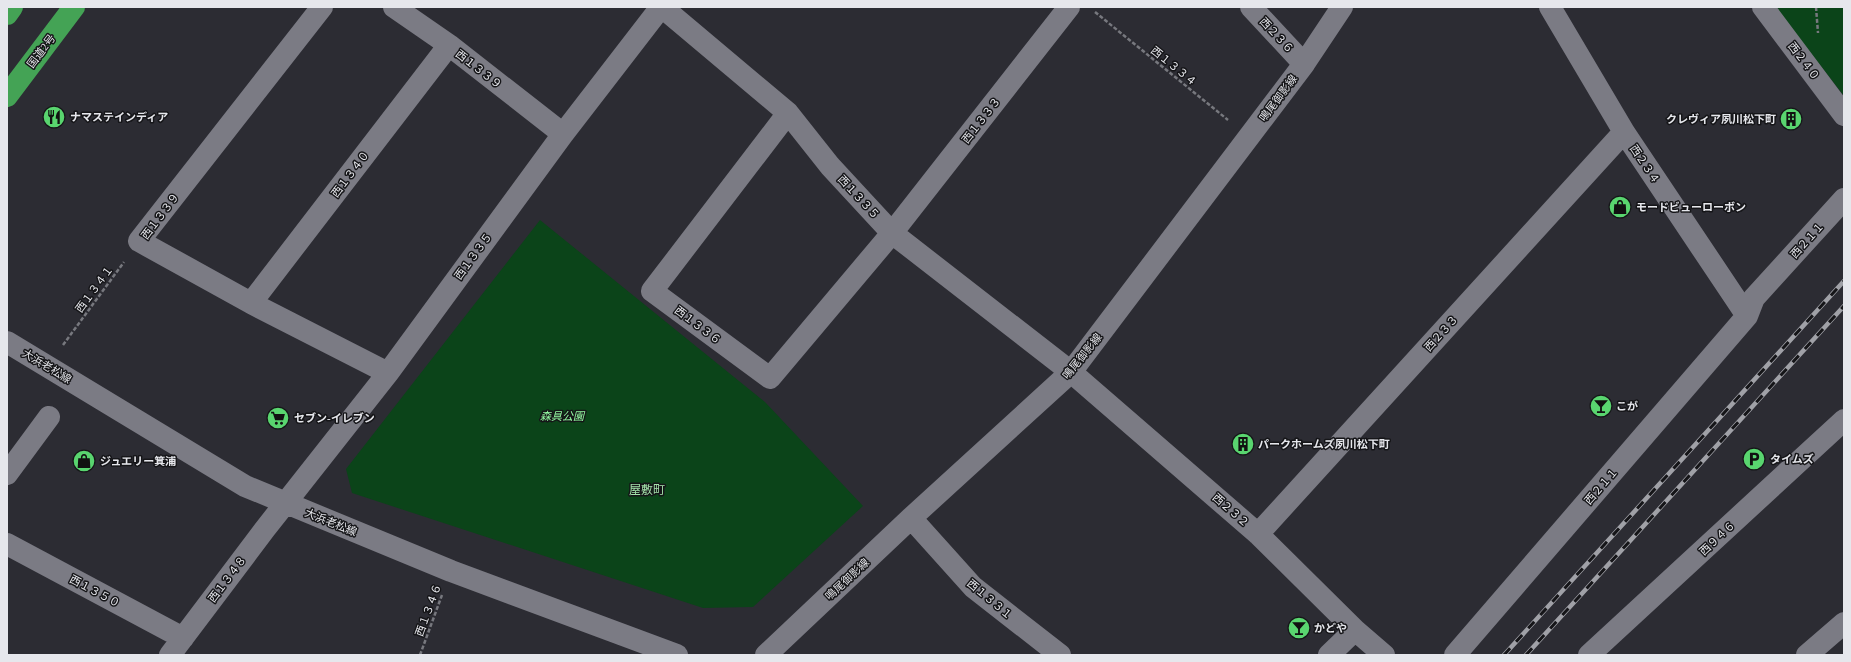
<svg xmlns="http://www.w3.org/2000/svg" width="1851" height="662" font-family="'Times New Roman','Noto Sans JP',serif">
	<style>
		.green { fill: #0b4419 }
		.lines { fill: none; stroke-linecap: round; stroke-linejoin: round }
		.path { stroke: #77787e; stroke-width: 2.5; stroke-dasharray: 4 2; stroke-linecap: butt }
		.minor { stroke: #7b7b84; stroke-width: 22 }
		.highway { stroke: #44a355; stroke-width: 22 }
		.rail-casing { stroke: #a0a1a7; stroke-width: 4.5 }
		.rail { stroke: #151518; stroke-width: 3; stroke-dasharray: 9; stroke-linecap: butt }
		.labels { text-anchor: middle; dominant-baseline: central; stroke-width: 3; stroke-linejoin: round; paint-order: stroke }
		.street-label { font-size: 11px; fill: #e6e7ec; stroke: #151518 }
		.poi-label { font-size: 11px; font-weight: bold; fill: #e6e7ec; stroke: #151518; text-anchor: start }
		.park-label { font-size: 11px; font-style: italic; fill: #92f9a0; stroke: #151518 }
		.neighbourhood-label { font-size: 12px; fill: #a3e1a9; stroke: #151518 }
	</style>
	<rect width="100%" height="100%" fill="#2c2c33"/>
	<path class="green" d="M1775,7H1844V96Z
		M540,220L765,402L863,506L753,607L703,608L352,493L346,469Z"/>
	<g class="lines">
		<path class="path" d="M1816,7L1818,33
			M1095,12L1228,120
			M63,345L124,262
			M420,655L442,595"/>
		<path class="minor" d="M322,7L139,241L251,303L388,373
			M394,7L449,45L563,134
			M662,7L788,113L830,166L892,233L1071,372L1258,534L1355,630L1384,655
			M1251,7L1304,64
			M1550,7L1624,132L1747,316
			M1763,7L1844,115
			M788,113L652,291L770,378L892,233L1069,7
			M251,303L449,45
			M7,342L245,486L451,571L677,655
			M7,474L49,417
			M911,518L973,587L1060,655
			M1258,534L1624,132
			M7,544L183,638
			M170,655L265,529L388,373L563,134L661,7
			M766,655L911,518L1071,372L1304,64L1342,7
			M1329,655L1355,630
			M1455,655L1747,316L1754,298L1844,199
			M1589,655L1844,420
			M1807,655L1844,623"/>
		<path class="highway" d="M7,14L12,7
			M7,96L74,7"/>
		<g class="rail-casing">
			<path id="rail" d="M1504,655L1844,281
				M1526,655L1844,306"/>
		</g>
		<use href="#rail" class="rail"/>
	</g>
	<defs>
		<g id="restaurant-disc" transform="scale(1.15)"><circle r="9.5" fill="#59d56f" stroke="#151518"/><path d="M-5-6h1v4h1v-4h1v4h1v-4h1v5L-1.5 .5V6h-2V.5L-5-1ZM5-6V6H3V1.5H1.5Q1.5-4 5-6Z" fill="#111"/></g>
		<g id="building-disc" transform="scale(1.15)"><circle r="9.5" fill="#59d56f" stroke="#151518"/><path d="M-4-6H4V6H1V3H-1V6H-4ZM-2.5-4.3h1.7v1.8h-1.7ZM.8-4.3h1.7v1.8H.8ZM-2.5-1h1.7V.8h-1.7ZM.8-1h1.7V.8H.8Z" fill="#111"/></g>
		<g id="shop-disc" transform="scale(1.15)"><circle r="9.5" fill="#59d56f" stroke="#151518"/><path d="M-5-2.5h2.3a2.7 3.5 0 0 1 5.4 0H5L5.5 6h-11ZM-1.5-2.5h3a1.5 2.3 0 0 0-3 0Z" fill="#111"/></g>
		<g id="bar-disc" transform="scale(1.15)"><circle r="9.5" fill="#59d56f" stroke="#151518"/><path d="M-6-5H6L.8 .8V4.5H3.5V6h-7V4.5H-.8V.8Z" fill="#111"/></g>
		<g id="supermarket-disc" transform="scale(1.15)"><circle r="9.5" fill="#59d56f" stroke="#151518"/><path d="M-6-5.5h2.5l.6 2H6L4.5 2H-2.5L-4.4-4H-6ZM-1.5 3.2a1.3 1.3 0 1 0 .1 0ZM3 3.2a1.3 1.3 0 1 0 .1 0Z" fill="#111"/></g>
		<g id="parking-disc" transform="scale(1.15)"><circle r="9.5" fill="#59d56f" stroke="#151518"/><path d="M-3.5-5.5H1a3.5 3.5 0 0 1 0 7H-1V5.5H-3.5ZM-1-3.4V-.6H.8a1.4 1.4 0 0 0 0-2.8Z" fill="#111"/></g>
	</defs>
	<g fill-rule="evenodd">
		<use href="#restaurant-disc" x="54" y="117"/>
		<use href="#building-disc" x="1791" y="119"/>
		<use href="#shop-disc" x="1620" y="207"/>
		<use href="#bar-disc" x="1601" y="406"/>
		<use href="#supermarket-disc" x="278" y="418"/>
		<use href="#building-disc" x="1243" y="444"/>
		<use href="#parking-disc" x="1754" y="459"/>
		<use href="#shop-disc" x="84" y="461"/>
		<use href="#bar-disc" x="1299" y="628"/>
	</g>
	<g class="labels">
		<g class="street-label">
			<text transform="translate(1277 35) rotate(47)">西２３６</text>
			<text transform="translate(41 51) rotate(-53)">国道2号</text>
			<text transform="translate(1804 61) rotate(53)">西２４０</text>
			<text transform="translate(1174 66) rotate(39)">西１３３４</text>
			<text transform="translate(479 69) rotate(38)">西１３３９</text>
			<text transform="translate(1278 98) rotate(-53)">鳴尾御影線</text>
			<text transform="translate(981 120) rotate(-52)">西１３３３</text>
			<text transform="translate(1645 164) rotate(56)">西２３４</text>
			<text transform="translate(350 174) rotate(-53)">西１３４０</text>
			<text transform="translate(859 197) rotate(47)">西１３３５</text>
			<text transform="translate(160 216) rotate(-53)">西１３３９</text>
			<text transform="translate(1807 240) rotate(-48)">西２１１</text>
			<text transform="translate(473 256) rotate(-54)">西１３３５</text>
			<text transform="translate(94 289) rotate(-54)">西１３４１</text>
			<text transform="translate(698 325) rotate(37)">西１３３６</text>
			<text transform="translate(1441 333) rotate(-48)">西２３３</text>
			<text transform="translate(1082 356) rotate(-51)">鳴尾御影線</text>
			<text transform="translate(47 366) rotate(31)">大浜老松線</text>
			<text transform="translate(1601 486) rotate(-49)">西２１１</text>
			<text transform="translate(1231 510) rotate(41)">西２３２</text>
			<text transform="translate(331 522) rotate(22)">大浜老松線</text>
			<text transform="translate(1717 538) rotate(-43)">西９４６</text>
			<text transform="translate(227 579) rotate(-53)">西１３４８</text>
			<text transform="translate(847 579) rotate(-43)">鳴尾御影線</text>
			<text transform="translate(95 591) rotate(28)">西１３５０</text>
			<text transform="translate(990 599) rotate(40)">西１３３１</text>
			<text transform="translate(428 610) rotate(-70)">西１３４６</text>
		</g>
		<g class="poi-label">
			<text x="70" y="117">ナマステインディア</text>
			<text x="1776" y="119" text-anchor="end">クレヴィア夙川松下町</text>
			<text x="1636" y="207">モードビューローボン</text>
			<text x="1616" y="406">こが</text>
			<text x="294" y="418">セブン-イレブン</text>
			<text x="1258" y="444">パークホームズ夙川松下町</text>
			<text x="1770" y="459">タイムズ</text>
			<text x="100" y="461">ジュエリー箕浦</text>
			<text x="1314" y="628">かどや</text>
		</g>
		<g class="park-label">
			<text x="562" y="416">森具公園</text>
		</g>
		<g class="neighbourhood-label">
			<text x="647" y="490">屋敷町</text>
		</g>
	</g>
	<rect width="1851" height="662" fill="none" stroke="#e6e7ec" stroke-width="16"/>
</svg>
